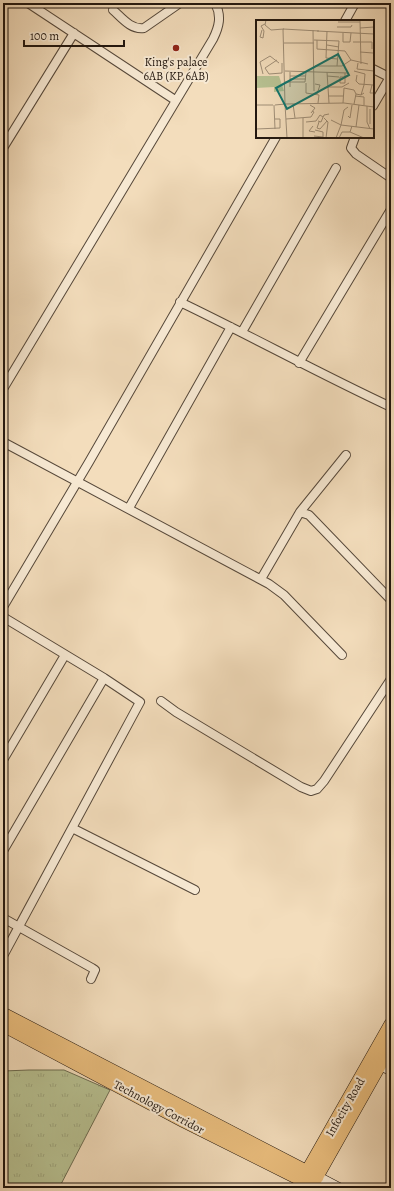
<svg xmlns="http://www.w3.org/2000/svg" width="394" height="1191" font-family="Alegreya,serif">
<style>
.grass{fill:url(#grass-tufts);stroke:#6d6c51}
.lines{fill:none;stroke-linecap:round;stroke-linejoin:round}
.street-casing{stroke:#56483a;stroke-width:10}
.secondary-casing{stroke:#22170f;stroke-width:12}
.primary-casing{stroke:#22170f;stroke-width:14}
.street{stroke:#f7e9d3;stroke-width:8}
.secondary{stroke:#f7e9d3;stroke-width:11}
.primary{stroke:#eabe7e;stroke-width:13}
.poi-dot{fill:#8f2418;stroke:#f7e9d3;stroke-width:1.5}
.labels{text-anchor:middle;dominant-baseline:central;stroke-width:4;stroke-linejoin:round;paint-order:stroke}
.poi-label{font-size:12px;fill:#22170f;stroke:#f7e9d3}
.street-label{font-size:12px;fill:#22170f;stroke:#f7e9d3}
.inset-road{fill:none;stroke:#9f8e77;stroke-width:1}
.view{fill:#0f766e;fill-opacity:0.15;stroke:#0f766e;stroke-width:2}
.inset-edge{fill:none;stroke:#22170f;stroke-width:2}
</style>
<defs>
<pattern id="grass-tufts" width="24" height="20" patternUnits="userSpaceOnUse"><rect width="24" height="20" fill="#b8c293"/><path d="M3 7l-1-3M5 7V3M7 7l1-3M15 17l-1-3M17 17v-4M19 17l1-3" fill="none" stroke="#9ea67e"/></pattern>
</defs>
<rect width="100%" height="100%" fill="#f3ddbc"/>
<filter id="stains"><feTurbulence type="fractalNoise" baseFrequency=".005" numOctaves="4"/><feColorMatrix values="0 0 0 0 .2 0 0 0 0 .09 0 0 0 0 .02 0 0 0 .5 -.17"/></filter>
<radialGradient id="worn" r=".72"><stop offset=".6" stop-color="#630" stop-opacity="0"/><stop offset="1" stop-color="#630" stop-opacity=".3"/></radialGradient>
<path class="grass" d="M29,1070H64L110,1090L59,1188H3V1071Z"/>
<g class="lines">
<g class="street-casing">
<path id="street" d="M28,3L175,100
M113,10C122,18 131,30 144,28L180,3
M345,21L355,3
M373,69L391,78
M373,106L390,77
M355,137L351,148L356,154L391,178
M3,148L74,33
M180,302C251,336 320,374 391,407
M242,332L336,168
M299,363L390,211
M3,389L213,39C219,27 222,16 215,3
M3,442L269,584L284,595L342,655
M129,508L231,327
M300,512L346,455
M261,579L300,512L309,515L391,600
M3,607L89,462L276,137
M3,617L104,678L140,702L3,956
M161,701L176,712L301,787L311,791L317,789L324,781L391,679
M3,760L65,655
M72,828L195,890
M3,851L104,678
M3,918L92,968L95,970L91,979
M380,1066L391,1071"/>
</g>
<g class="secondary-casing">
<path id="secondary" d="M317,1177L338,1188"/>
</g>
<g class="primary-casing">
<path id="primary" d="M3,1014L317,1177
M3,1025L184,1121L312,1185L391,1045
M303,1179L391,1024"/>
</g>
<use href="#street" class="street"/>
<use href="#secondary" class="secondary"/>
<use href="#primary" class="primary"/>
</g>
<circle class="poi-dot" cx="176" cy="48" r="4"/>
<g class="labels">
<g class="poi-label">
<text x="176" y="62">King's palace<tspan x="176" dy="14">6AB (KP 6AB)</tspan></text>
</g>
<g class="street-label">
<text transform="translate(159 1107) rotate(28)">Technology Corridor</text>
<text transform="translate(345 1107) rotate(-60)">Infocity Road</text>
</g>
</g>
<g transform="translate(256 20)">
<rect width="118" height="118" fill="#f3ddbc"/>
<path d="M0,56H23L28,71L18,72V67L0,68Z" fill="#b8c293"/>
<path class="inset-road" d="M10,0L9,5L15,10L28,9M104,0L105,44M82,2H104M81,7H95L96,5M104,8L118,7M6,10L4,17L7,18L8,11L5,6L9,4M57,10L58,71M61,11L118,14M63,11L27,9L29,84L88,83L118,87M71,11L70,38L82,39M87,13V22H94L95,13M58,20L83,21L81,46M61,20V29L89,31L95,40M97,22H116V29M28,23H58M71,25L83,27M104,32L117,33M21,40L9,48L13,54L26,53V43M102,43L101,49L118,51M59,46H86L95,40L112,44M29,51L92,53M98,51L109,54L108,65M71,52L73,83M89,53V63H84V57H89M7,54L4,42L14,36L23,43M101,55L100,61L103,64L118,65M34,56H50M71,56L83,57M34,59H50M29,62H49L50,52M50,63V73L63,75L62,83M59,64L64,65L61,74M108,65L105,75L108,73M116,65L114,73H118M34,67V52M72,67H86L93,63M72,76H87M99,76L108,77V85M87,83L88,68L98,70L100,74M37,84L39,98M98,84L100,74L105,75M0,85H17M18,85L19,109M19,85L29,84L31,118M54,85L59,88L55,93M111,86V102L114,109M114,89V104M92,96L94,98L96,85M47,98V118M68,98L72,102L70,118M30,99L55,97L58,92L56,91M75,100L85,105L118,109M62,101L65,102L68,95L73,94M50,102L60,101L64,95L67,97M63,102L61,108L64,109L71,101M85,105L88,90L92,87M57,106L53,111L59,112M100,107L103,85M0,109L24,108V99H19M94,112L108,118M58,116L67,117V112L59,110M80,118L85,105M83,118L86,112H94L96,106"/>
<path class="view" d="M82,34L93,55L31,89L20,68Z"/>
<rect width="118" height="118" class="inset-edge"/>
</g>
<rect width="394" height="1191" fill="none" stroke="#f3ddbc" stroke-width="16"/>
<rect x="4" y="4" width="386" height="1183" fill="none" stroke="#22170f" stroke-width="2"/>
<rect x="8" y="8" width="378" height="1175" fill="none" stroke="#22170f"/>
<path d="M24 40v6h100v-6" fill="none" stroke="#22170f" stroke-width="2"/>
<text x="30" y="40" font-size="12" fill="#22170f" stroke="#f7e9d3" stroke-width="3" paint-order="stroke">100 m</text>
<rect width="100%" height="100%" filter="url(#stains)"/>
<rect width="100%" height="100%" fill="url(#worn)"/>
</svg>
